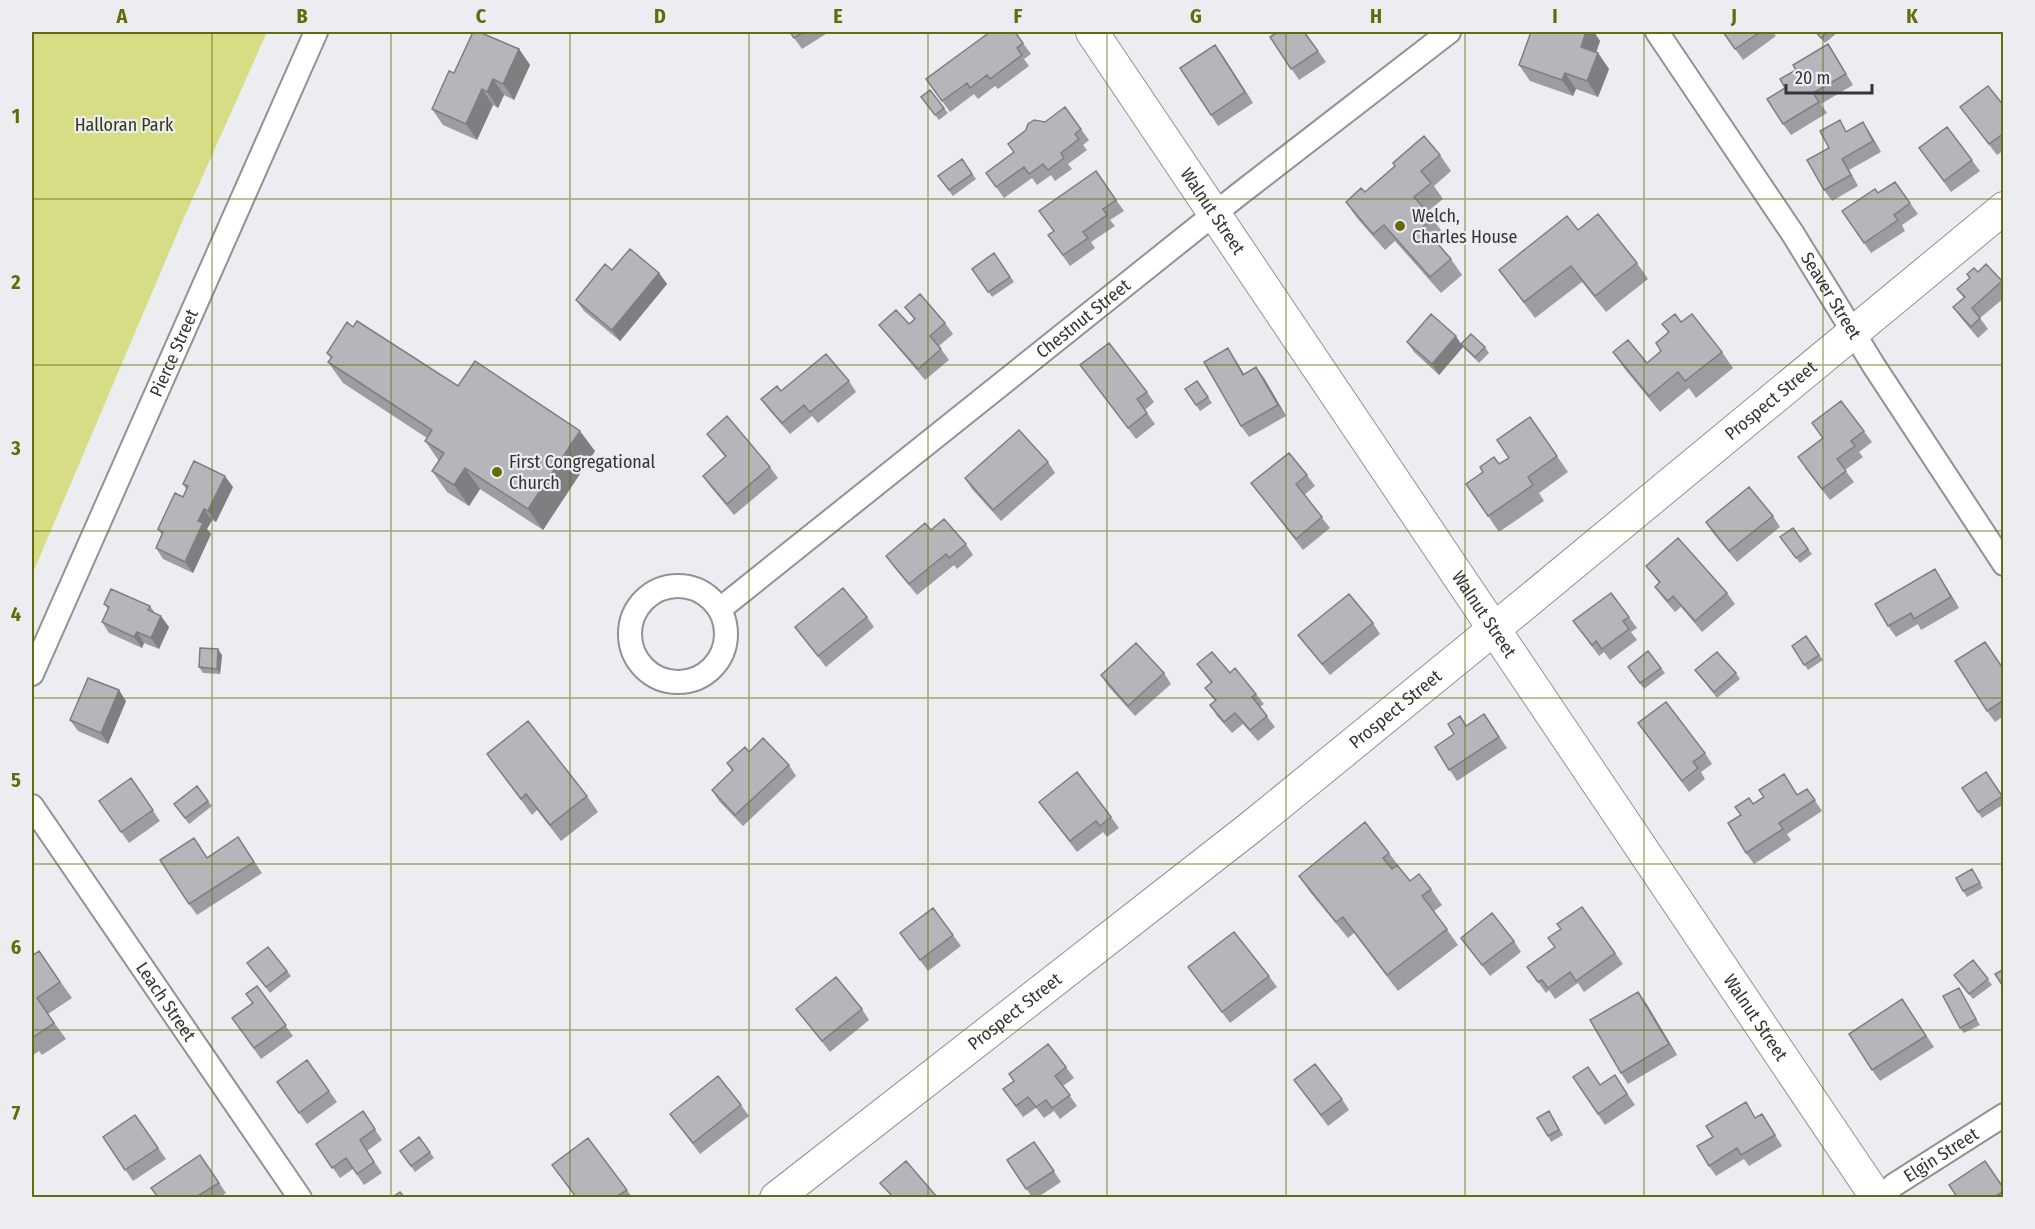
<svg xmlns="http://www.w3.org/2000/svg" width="2035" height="1229" font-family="'Fira Sans Condensed',sans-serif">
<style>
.park{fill:#d7dd85}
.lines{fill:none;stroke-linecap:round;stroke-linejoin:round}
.street-casing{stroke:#919296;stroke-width:26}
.secondary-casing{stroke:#919296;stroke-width:34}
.street{stroke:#fff;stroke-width:22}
.secondary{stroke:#fff;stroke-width:32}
.wall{fill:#9c9da0}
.shaded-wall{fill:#7f7f82}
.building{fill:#b5b6ba;stroke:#7f7f82;stroke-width:1.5}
.grid{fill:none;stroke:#676a0a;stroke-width:1.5;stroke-opacity:0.55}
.poi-dot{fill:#676a0a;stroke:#ebedf1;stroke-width:2}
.labels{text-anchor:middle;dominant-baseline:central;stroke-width:4.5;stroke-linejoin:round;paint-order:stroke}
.park-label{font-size:18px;fill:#383a15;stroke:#ebedf1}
.street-label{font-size:18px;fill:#343536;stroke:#ebedf1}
.poi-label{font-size:18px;fill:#343536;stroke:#ebedf1;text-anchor:start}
.neatline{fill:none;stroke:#676a0a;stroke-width:2}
.grid-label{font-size:20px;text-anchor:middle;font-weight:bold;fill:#676a0a}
</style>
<rect width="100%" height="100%" fill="#ebedf1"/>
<path class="park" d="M32,32H267L179,229L32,575Z"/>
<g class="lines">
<g class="street-casing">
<g id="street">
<path id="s1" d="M1657,32L1793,234L1874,366L2004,564"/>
<circle cx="678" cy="634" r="48"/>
<path id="s2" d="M720,609L1238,195L1449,32"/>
<path id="s3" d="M32,674L316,32"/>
<path id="s4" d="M32,806L300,1198"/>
<path id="s5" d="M1880,1198L1894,1185L2004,1115"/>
</g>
</g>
<g class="secondary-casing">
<g id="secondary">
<path id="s6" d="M1092,32L1877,1198"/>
<path id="s7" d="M776,1198L1251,827L1516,611L2004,208"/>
</g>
</g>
<use href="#street" class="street"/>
<use href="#secondary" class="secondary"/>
</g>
<path class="wall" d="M790,32H829L802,49Z
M1015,32L1031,54L1024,59L1029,66L998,89L995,86L978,99L974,94L950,112L926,79Z
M1305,32L1326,62L1299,80L1270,37Z
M1586,32H1594L1600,41L1596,53H1598L1609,69L1598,97L1576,89L1573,96L1530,81L1519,65Z
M1723,32H1772L1776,36L1743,60Z
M1815,32H1838L1825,43Z
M519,49L530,65L514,100L504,95L498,108L493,105L477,140L443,125L432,109L454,73Z
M1835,55L1853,85L1821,104L1827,113L1791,135L1783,124L1785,88Z
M1223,56L1253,103L1218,126L1211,115Z
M930,90L948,113L939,120L921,97Z
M2004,106V150L1997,155L1960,107Z
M1065,107L1089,140L1083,145L1087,150L1068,164L1072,169L1055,181L1051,175L1037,185L1032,178L1004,198L986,173L1014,153L1045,122Z
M1863,122L1881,152L1849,170L1858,186L1832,201L1824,190L1829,148L1847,131Z
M1947,127L1980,171L1951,192L1919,148Z
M1440,155L1451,171L1434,186L1443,199L1427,212L1444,234L1436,241L1451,259L1462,275L1441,293L1395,241L1385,250L1357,218L1346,202Z
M962,159L976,179L953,196L938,176Z
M1096,171L1124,211L1110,220L1115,226L1091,242L1095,248L1070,266L1048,235L1054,231Z
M1895,182L1918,214L1902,225L1905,231L1871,253L1842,211L1878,193Z
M1578,230L1637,263L1648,279L1606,312L1582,282L1535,318L1499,270Z
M994,253L1014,282L992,297L972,269Z
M1986,264L2004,284V298L1980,318L1988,329L1978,338L1961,318L1953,307L1964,298L1957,289L1970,278L1967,274L1978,272Z
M612,270L659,273L667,284L620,341L584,311L576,300Z
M905,307L945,323L953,334L939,346L949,360L925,380L887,335L879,325L909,324L914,319Z
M1681,322L1722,352L1733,368L1696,398L1689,388L1660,412L1624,368L1613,352L1647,363L1661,351L1656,343L1668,332L1662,324Z
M353,327L458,386L595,451L543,530L480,489L469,506L447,492L432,471L439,461L425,441L427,438L343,383L328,362L331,359L327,353Z
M1407,342L1461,344L1485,347L1489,353L1479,363L1463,347L1439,375L1414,352Z
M1235,359L1244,374L1264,378L1286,416L1249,437L1241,426Z
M1080,365L1147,392L1154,402L1145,410L1155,424L1136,439Z
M849,381L856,392L818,423L812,416L790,434L769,410L761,399Z
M1197,381L1212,403L1200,411L1185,389Z
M1841,401L1872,442L1859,452L1863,457L1845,470L1854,482L1830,500L1805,468L1823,438Z
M1530,417L1568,472L1539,493L1544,501L1499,532L1466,484L1509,458Z
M707,434L770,467L778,478L734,515L710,486L703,476L725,457Z
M1048,462L1055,473L1001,521L972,489L965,478Z
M1307,475L1315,486L1304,495L1330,528L1303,550L1251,483Z
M183,484L233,487L216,522L212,520L207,529L211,534L193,573L163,559L156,548L162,535L158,529L183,497L186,489Z
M1773,516L1780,527L1737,562L1713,533L1706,522Z
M1793,528L1812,554L1800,563L1780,537Z
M966,544L973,555L957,569L954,565L917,595L893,566L886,556Z
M1646,566L1727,593L1735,604L1702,632L1681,607L1675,612L1663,598L1655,587L1659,583Z
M1935,569L1942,580L1959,608L1921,630L1918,624L1896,637L1888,626Z
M104,604L150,606L155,613L169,627L159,649L144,643L142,648L109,633L102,622L108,609Z
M867,617L874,627L826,667L795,627Z
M1629,617L1637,628L1631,632L1637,640L1610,660L1604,652L1599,656L1573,621Z
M1373,623L1380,634L1330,675L1298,635Z
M1806,636L1823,660L1808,670L1792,646Z
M1985,642L2004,669V716L1995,722L1987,711Z
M1648,651L1665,673L1644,689L1628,667Z
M222,655L220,674L203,673L199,667Z
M1197,664L1230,673L1256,694L1264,704L1260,707L1275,727L1258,741L1243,724L1232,733L1217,716L1210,705L1215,701L1205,688L1211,683Z
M1695,670L1736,673L1740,679L1717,698Z
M1164,673L1171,684L1135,716L1108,686L1101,675Z
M126,701L108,744L78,731L70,720Z
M1484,714L1507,748L1457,781L1435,747Z
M1638,723L1705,753L1712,764L1701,772L1705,779L1689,792Z
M487,754L587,796L598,812L561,841L537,810L532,815Z
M727,763L789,765L796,776L743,826L719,801L712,790L732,771Z
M1986,772L2004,798V804L1982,818L1962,788Z
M131,778L160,821L129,843L99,801Z
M1807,789L1822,811L1787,834L1791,840L1754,864L1746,853L1741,815L1753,804L1798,795Z
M208,801L212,806L189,824L174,804Z
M1039,802L1111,817L1119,828L1107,837L1103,832L1077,852Z
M238,837L262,873L197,915L189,904L207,857Z
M1389,853L1410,881L1431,889L1442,905L1434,911L1458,945L1398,991L1354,933L1348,938L1310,892L1299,876Z
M1972,869L1983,888L1967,897L1963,891Z
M1582,907L1623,964L1584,992L1578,983L1555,999L1549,990L1546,993L1527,967L1555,947L1561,929Z
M900,933L953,935L961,946L928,971Z
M1461,938L1514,941L1521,952L1490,976Z
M268,947L291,976L270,993L251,969Z
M39,951L72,998L48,1014L66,1039L42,1055L39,1051L32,1056V956Z
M1973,960L1992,985L1973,999L1954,975Z
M1188,967L1269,976L1277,987L1230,1023Z
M257,986L293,1036L261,1059L232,1018L252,1003L246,994Z
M1962,994L1980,1025L1964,1033L1960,1028Z
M1902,999L1934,1047L1880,1081L1872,1070Z
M1646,1003L1677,1055L1628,1084L1621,1073Z
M796,1009H862L869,1020L830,1052Z
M307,1060L337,1102L307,1124L277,1082Z
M1066,1067L1074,1078L1063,1086L1077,1106L1060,1119L1054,1111L1044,1118L1036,1108L1023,1117L1003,1089Z
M1615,1075L1635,1105L1605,1125L1573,1077L1600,1085Z
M1294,1080L1342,1099L1349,1110L1328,1126Z
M741,1105L749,1116L700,1154L670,1114Z
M363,1111L382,1140L367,1151L382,1173L364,1185L353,1169L340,1178L316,1144Z
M135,1115L166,1159L133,1181L103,1137Z
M1553,1117L1563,1135L1551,1142L1548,1136Z
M1756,1117L1769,1125L1782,1146L1749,1166L1744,1159L1716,1176L1709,1166Z
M419,1137L434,1158L415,1172L400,1151Z
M588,1138L632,1197H576L552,1165Z
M1034,1142L1061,1182L1038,1197H1032L1007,1160Z
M200,1155L226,1193L220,1197H158Z
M1985,1161L2004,1188V1197H1957Z"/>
<path class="shaded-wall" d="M1586,32H1594L1600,41L1592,63L1581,47Z
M1215,45L1223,56L1253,103L1245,92Z
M519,49L530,65L514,100L503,84Z
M1598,53L1609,69L1598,97L1587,81Z
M1565,73L1576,89L1573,96L1562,80Z
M493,79L504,95L498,108L487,92Z
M482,89L493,105L477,140L466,124Z
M1863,122L1870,133L1881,152L1873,141Z
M1842,159L1849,170L1858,186L1851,175Z
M659,273L667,284L620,341L612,330Z
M1456,336L1463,347L1439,375L1432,364Z
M1228,348L1235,359L1251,386L1243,375Z
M1256,367L1264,378L1286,416L1278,405Z
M580,431L595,451L543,530L528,509Z
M465,468L480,489L469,506L454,485Z
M225,476L233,487L216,522L208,511Z
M204,509L212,520L207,529L211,534L193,573L185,562L198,521Z
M1935,569L1942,580L1959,608L1951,597Z
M161,616L169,627L159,649L151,638Z
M137,632L144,643L142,648L134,637Z
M218,649L222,655L220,674L217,669Z
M119,690L126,701L108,744L101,733Z
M1638,992L1646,1003L1677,1055L1669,1044Z"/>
<path class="building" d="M473,32H479L519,49L503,84L493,79L487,92L482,89L466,124L432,109L449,71L454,73Z
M790,32H804L794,38Z
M990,32H1015L1023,43L1017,48L1022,55L990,79L987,75L970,88L967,83L942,101L926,79Z
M1278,32H1304L1318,51L1291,69L1270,37Z
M1531,32H1586L1581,47L1598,53L1587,81L1565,73L1562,80L1519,65Z
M1723,32H1760L1735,49Z
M1816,32H1828L1821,38Z
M1828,44L1846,74L1813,93L1819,102L1783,124L1767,99L1785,88L1780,79L1796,70L1793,65Z
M1215,45L1245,92L1211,115L1180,68Z
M1988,86L2004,106V133L1989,144L1960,107Z
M930,90L944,108L935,115L921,97Z
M1065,107L1081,129L1075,134L1079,139L1061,153L1064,158L1048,170L1043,164L1029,174L1024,167L996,187L986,173L1014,152L1008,144L1026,130L1028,124L1034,120L1045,122Z
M1840,120L1846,132L1863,122L1873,141L1842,159L1851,175L1824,190L1807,160L1829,148L1820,131Z
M1947,127L1972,160L1944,181L1919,148Z
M1424,136L1440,155L1421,171L1431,183L1414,197L1433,218L1423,227L1451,259L1430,277L1384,225L1373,234L1346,202L1361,188L1365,192L1395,166L1393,163Z
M962,159L972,174L949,190L938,176Z
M1096,171L1116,200L1103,209L1107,215L1083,232L1088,238L1063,255L1048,235L1054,231L1039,211Z
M1895,182L1910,203L1894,215L1898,220L1864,243L1842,211L1875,189L1878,193Z
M1598,214L1637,263L1595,296L1571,266L1524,302L1499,270L1567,216L1578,230Z
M630,249L659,273L612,330L576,300L605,264L612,270Z
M994,253L1010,277L988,292L972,269Z
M1986,264L2002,281L1972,308L1980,318L1971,327L1953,307L1965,297L1957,289L1970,278L1967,274L1974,268L1978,272Z
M920,294L945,323L930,336L941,349L918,369L879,325L896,310L909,324L915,319L905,307Z
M1431,314L1456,336L1432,364L1407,342Z
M1675,314L1681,322L1692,314L1722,352L1685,381L1678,372L1649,396L1613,352L1628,340L1647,363L1661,351L1656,343L1669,332L1662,324Z
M357,321L458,386L475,361L580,431L528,509L465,468L454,485L432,471L444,453L425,441L432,430L328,362L332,357L327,353L347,322L353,327Z
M1471,334L1485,347L1475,357L1461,344Z
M1109,343L1147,392L1137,399L1147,413L1128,428L1080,365Z
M1228,348L1243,375L1256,367L1278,405L1241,426L1204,362Z
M826,354L849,381L810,412L804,405L782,423L761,399L777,386L781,391Z
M1197,381L1208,397L1196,405L1185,389Z
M1841,401L1864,431L1851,441L1855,446L1837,459L1846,471L1822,489L1798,457L1823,438L1812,423Z
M727,416L770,467L727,504L703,476L726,456L707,434Z
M1530,417L1557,456L1528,477L1533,485L1488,516L1466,484L1483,472L1480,467L1494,457L1499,464L1509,458L1497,440Z
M1019,430L1048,462L993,510L965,478Z
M1289,453L1307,475L1296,484L1322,517L1296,539L1251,483Z
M194,461L225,476L208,511L204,509L198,521L203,523L185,562L156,548L163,532L158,529L175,493L183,497L188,486L183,484Z
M1749,487L1773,516L1729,551L1706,522Z
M944,519L966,544L949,558L946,554L909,584L886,556L925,523L931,530Z
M1793,528L1808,549L1796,558L1780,537Z
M1678,538L1727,593L1695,621L1673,596L1668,601L1655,587L1660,582L1646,566Z
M1935,569L1951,597L1914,619L1911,613L1888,626L1875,604Z
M843,588L867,617L818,656L795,627Z
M111,589L150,606L148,610L161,616L151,638L137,632L134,637L102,622L109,607L104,604Z
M1611,593L1629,617L1623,621L1629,629L1602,649L1596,641L1592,645L1573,621Z
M1349,594L1373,623L1322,664L1298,635Z
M1806,636L1819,655L1804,665L1792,646Z
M1985,642L2004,670V700L1987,711L1955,661Z
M1136,643L1164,673L1128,706L1101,675Z
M200,648L218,649L217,669L199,667Z
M1648,651L1661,668L1640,683L1628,667Z
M1212,652L1230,673L1235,668L1256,694L1252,697L1267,716L1250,730L1235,713L1224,722L1210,705L1216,700L1205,688L1212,682L1197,664Z
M1717,652L1736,673L1714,692L1695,670Z
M88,678L119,690L101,733L70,720Z
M1666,702L1705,753L1693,762L1698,768L1682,781L1638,723Z
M1484,714L1499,737L1449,770L1435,747L1454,734L1448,724L1460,716L1466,726Z
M528,721L587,796L550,825L526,794L521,799L487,754Z
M763,738L789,765L735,815L712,790L733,770L727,763L745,747L749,752Z
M1077,772L1111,817L1100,826L1096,821L1070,841L1039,802Z
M1986,772L2002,796L1978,812L1962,788Z
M1784,774L1797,795L1807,789L1815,800L1779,823L1783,829L1746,853L1728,823L1741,815L1735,807L1749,798L1753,804L1764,797L1759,790Z
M131,778L153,810L121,832L99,801Z
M197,786L208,801L185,818L174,804Z
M1365,822L1389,853L1383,858L1392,869L1397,865L1410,881L1419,874L1431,889L1422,896L1447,929L1387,975L1343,917L1336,922L1299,876Z
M238,837L254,862L189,904L160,860L194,838L207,858Z
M1972,869L1980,883L1963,891L1956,878Z
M1582,907L1615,953L1576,981L1570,972L1548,988L1542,980L1538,982L1527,967L1555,947L1548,938L1561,929L1557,924Z
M933,908L953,935L920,960L900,933Z
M1492,913L1514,941L1482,965L1461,938Z
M1234,932L1269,976L1222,1012L1188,967Z
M268,947L287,971L266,987L247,963Z
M39,951L60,982L37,998L54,1023L32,1038V956Z
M1973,960L1988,979L1969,994L1954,975Z
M2004,969V988L1995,974Z
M836,977L862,1009L822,1041L796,1009Z
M257,986L286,1025L254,1048L232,1018L253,1003L246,994Z
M1959,988L1976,1019L1960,1028L1943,996Z
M1638,992L1669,1044L1621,1073L1590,1020Z
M1902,999L1926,1036L1872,1070L1849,1034Z
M1048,1044L1066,1067L1055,1076L1070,1095L1052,1108L1046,1100L1036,1107L1028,1097L1016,1106L1003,1089L1014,1081L1009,1074Z
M307,1060L329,1091L299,1113L277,1082Z
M1315,1064L1342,1099L1321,1115L1294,1080Z
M1588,1067L1600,1085L1615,1075L1627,1094L1598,1114L1573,1077Z
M718,1076L741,1105L693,1143L670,1114Z
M1746,1102L1755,1118L1762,1114L1775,1135L1741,1155L1737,1148L1709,1166L1697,1146L1713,1137L1706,1126Z
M363,1111L375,1129L360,1140L374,1162L357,1174L346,1158L332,1168L316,1144Z
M1549,1111L1559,1130L1548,1136L1537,1118Z
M135,1115L158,1148L125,1170L103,1137Z
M419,1137L430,1152L411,1166L400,1151Z
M588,1138L627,1190L616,1197H576L552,1165Z
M1034,1142L1054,1171L1026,1189L1007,1160Z
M200,1155L219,1183L196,1197H158L151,1188Z
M906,1161L937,1197H893L880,1183Z
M1985,1161L2004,1189V1191L1994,1197H1957L1949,1185Z
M400,1192L404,1197H393Z"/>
<path class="grid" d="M212,32V1198M391,32V1198M570,32V1198M749,32V1198M928,32V1198M1107,32V1198M1286,32V1198M1465,32V1198M1644,32V1198M1823,32V1198M32,199H2004M32,365H2004M32,531H2004M32,698H2004M32,864H2004M32,1030H2004"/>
<g class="poi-dot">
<circle cx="1400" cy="226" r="6"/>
<circle cx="497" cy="472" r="6"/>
</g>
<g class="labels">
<g class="park-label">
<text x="124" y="125">Halloran Park</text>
</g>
<g class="street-label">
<text stroke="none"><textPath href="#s6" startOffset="216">Walnut Street</textPath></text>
<text stroke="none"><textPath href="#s1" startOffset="316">Seaver Street</textPath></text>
<text stroke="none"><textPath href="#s2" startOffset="465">Chestnut Street</textPath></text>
<text stroke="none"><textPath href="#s3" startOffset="351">Pierce Street</textPath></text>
<text stroke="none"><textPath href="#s7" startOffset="1275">Prospect Street</textPath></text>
<text stroke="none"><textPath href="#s6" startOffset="702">Walnut Street</textPath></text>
<text stroke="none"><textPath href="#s7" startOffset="789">Prospect Street</textPath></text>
<text stroke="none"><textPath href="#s4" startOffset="237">Leach Street</textPath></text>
<text stroke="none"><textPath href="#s7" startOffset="303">Prospect Street</textPath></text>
<text stroke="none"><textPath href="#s6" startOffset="1188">Walnut Street</textPath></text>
<text stroke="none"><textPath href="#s5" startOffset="75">Elgin Street</textPath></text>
</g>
<g class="poi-label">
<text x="1412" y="216">Welch,<tspan x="1412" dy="21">Charles House</tspan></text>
<text x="509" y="462">First Congregational<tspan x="509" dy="21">Church</tspan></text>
</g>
</g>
<rect width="2035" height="1229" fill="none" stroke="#ebedf1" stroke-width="66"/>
<path d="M1786 84v9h86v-9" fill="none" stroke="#343536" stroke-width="3"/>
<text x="1795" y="84" font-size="18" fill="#343536" stroke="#ebedf1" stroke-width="4.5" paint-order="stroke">20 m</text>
<rect x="33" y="33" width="1969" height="1163" class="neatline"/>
<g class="grid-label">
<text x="122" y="23">A</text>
<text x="302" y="23">B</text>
<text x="481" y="23">C</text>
<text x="660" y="23">D</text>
<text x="838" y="23">E</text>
<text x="1018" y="23">F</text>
<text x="1196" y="23">G</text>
<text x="1376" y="23">H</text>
<text x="1555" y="23">I</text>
<text x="1734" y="23">J</text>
<text x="1912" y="23">K</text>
<text x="16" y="123">1</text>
<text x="16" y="289">2</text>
<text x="16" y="455">3</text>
<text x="16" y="621">4</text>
<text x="16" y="787">5</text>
<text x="16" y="954">6</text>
<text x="16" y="1120">7</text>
</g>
</svg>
